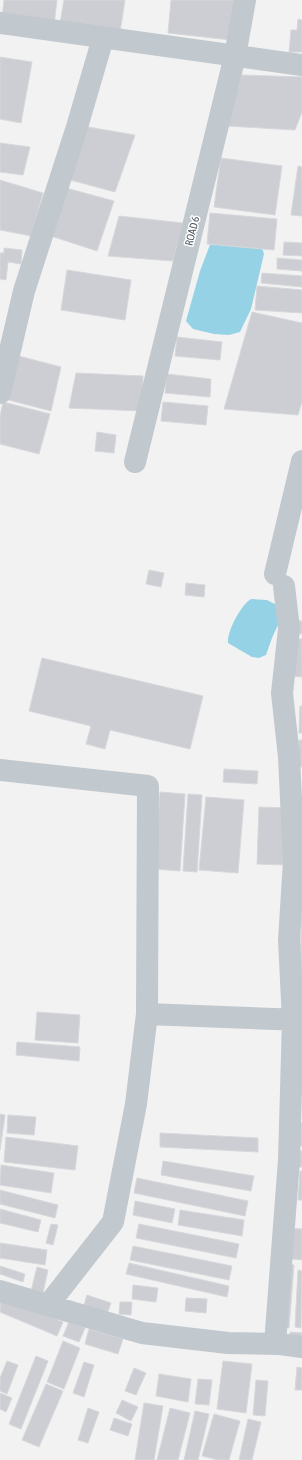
<svg xmlns="http://www.w3.org/2000/svg" width="302" height="1460" font-family="'Asap Condensed',sans-serif">
<style>
.water{fill:#96d2e5}
.building{fill:#ccced3;stroke:#d6d8dc}
.lines{fill:none;stroke-linecap:round;stroke-linejoin:round}
.street{stroke:#c1c8ce;stroke-width:22}
.labels{text-anchor:middle;dominant-baseline:central;stroke-width:3;stroke-linejoin:round;paint-order:stroke}
.street-label{font-size:11px;fill:#4b545d;stroke:#fff}
</style>
<rect width="100%" height="100%" fill="#f3f2f2"/>
<path class="water" d="M214,234L259,238L264,254L251,309L240,332L229,335L214,334L193,329L186,321L200,271Z
M251,599L267,600L277,605L281,618L272,638L266,655L259,658L252,657L228,643C227,631 241,605 251,599Z"/>
<path class="building" d="M4,0H57L54,25L2,18Z
M64,0H125L120,32L60,23Z
M171,0H235L231,40L168,33Z
M298,19L302,20V52H289L291,30H297Z
M0,57L32,62L21,123L0,119Z
M242,75L302,77V112L295,130L227,126Z
M82,126L135,135L115,192L63,178Z
M0,143L30,147L23,175L0,172Z
M221,158L282,166L275,215L214,207Z
M298,166L302,167V216L291,215Z
M0,180L43,193L31,236L0,230Z
M66,188L114,201L97,251L51,236Z
M210,213L277,219L274,250L207,244Z
M119,216L183,223L173,261L108,256Z
M284,242L302,243V256L283,255Z
M4,248L22,250L21,264L8,262L6,280L0,279V253H4Z
M277,258L302,260V271L277,269Z
M67,270L131,280L125,320L61,310Z
M262,273L302,276V287L261,283Z
M257,286L302,290V313L255,310Z
M252,312L302,323V402L298,415L224,409Z
M177,337L222,342L220,360L175,356Z
M15,355L61,367L51,411L5,399Z
M76,373L143,376L142,411L69,408Z
M167,374L211,379L210,397L165,393Z
M3,402L50,414L39,454L0,444V416Z
M163,402L208,406L206,425L161,421Z
M97,432L116,435L114,453L95,451Z
M149,570L164,573L161,587L146,584Z
M186,583L205,585L204,597L185,595Z
M295,620L302,621V634L294,633Z
M295,639H302V677L291,676Z
M42,658L203,696L190,749L110,730L105,749L86,744L91,726L29,711Z
M300,706H302V733H299Z
M299,740H302V767H298Z
M224,769L258,771L257,784L223,782Z
M160,792L185,794L180,871L155,869Z
M188,794L202,795L197,872L183,871Z
M206,797L244,800L238,873L199,870Z
M259,807L287,808L285,865L257,864Z
M302,913V978H299Z
M37,1012L80,1015L78,1043L35,1040Z
M17,1042L80,1047L79,1061L16,1055Z
M0,1114L5,1115L0,1150Z
M8,1115L36,1117L34,1135L7,1133Z
M296,1123H302V1146H295Z
M160,1133L258,1138V1152L160,1147Z
M6,1137L78,1146L75,1170L4,1162Z
M298,1150L302,1151V1167H296Z
M163,1161L254,1176L251,1191L161,1175Z
M1,1165L54,1173L51,1193L0,1185Z
M300,1171H302V1200H298Z
M137,1178L248,1201L245,1216L134,1193Z
M0,1190L58,1205L55,1218L0,1204Z
M135,1201L175,1209L172,1223L133,1215Z
M0,1209L41,1220L38,1232L0,1223Z
M180,1210L244,1220L242,1236L178,1225Z
M51,1224L58,1225L53,1245L46,1243Z
M139,1224L239,1244L236,1258L136,1238Z
M285,1228L302,1229V1260L283,1258Z
M0,1243L47,1250L45,1265L0,1258Z
M133,1246L232,1266L229,1280L130,1260Z
M129,1263L229,1286L227,1297L126,1274Z
M286,1264L294,1265L289,1328L280,1327Z
M0,1266L25,1274L23,1282L0,1274Z
M37,1267L48,1270L43,1293L31,1291Z
M298,1270L302,1271L301,1328L295,1327Z
M133,1285L158,1288L156,1302L132,1299Z
M87,1295L111,1303L106,1317L83,1309Z
M1,1296L63,1322L57,1336L0,1312Z
M186,1298L207,1299L206,1313L185,1311Z
M120,1302H132L131,1315L119,1314Z
M69,1322L85,1328L79,1342L63,1336Z
M89,1329L123,1339L118,1354L85,1344Z
M290,1332L302,1333V1342L290,1341Z
M63,1341L80,1348L64,1389L47,1382Z
M36,1356L48,1361L21,1429L9,1424Z
M7,1361L18,1365L7,1394L0,1391V1378Z
M223,1361L252,1364L246,1413L217,1409Z
M84,1362L94,1365L84,1397L73,1393Z
M297,1367L302,1368V1390H295Z
M134,1368L146,1373L136,1395L125,1391Z
M159,1374L191,1379L188,1402L156,1396Z
M198,1379L212,1380L209,1405L195,1404Z
M256,1380L268,1381L265,1416L253,1415Z
M46,1384L63,1391L39,1447L22,1440Z
M0,1393L12,1398L6,1412L0,1409Z
M122,1400L138,1407L131,1421L116,1413Z
M144,1403L163,1406L154,1460H135Z
M88,1408L99,1412L88,1443L78,1440Z
M170,1408L190,1413L178,1460H157Z
M195,1411L209,1414L198,1460H184Z
M214,1414L240,1421L229,1460H218L202,1456Z
M114,1418L132,1424L128,1436L110,1430Z
M248,1419L261,1422L252,1460H239Z"/>
<g class="lines">
<path class="street" d="M0,23L302,65
M0,393L24,291L77,127L103,38
M135,462L235,56L245,0
M275,574L302,461
M0,770L148,786L147,1014L136,1104L113,1222L48,1305
M147,1014L302,1020
M0,1291L142,1333L228,1343L280,1344L302,1347
M275,1344L289,1160L293,1020L289,940L294,861L289,757L282,693L289,629L284,586"/>
</g>
<g class="labels">
<g class="street-label">
<text transform="translate(192 231) rotate(-76)">ROAD 6</text>
</g>
</g>
</svg>
